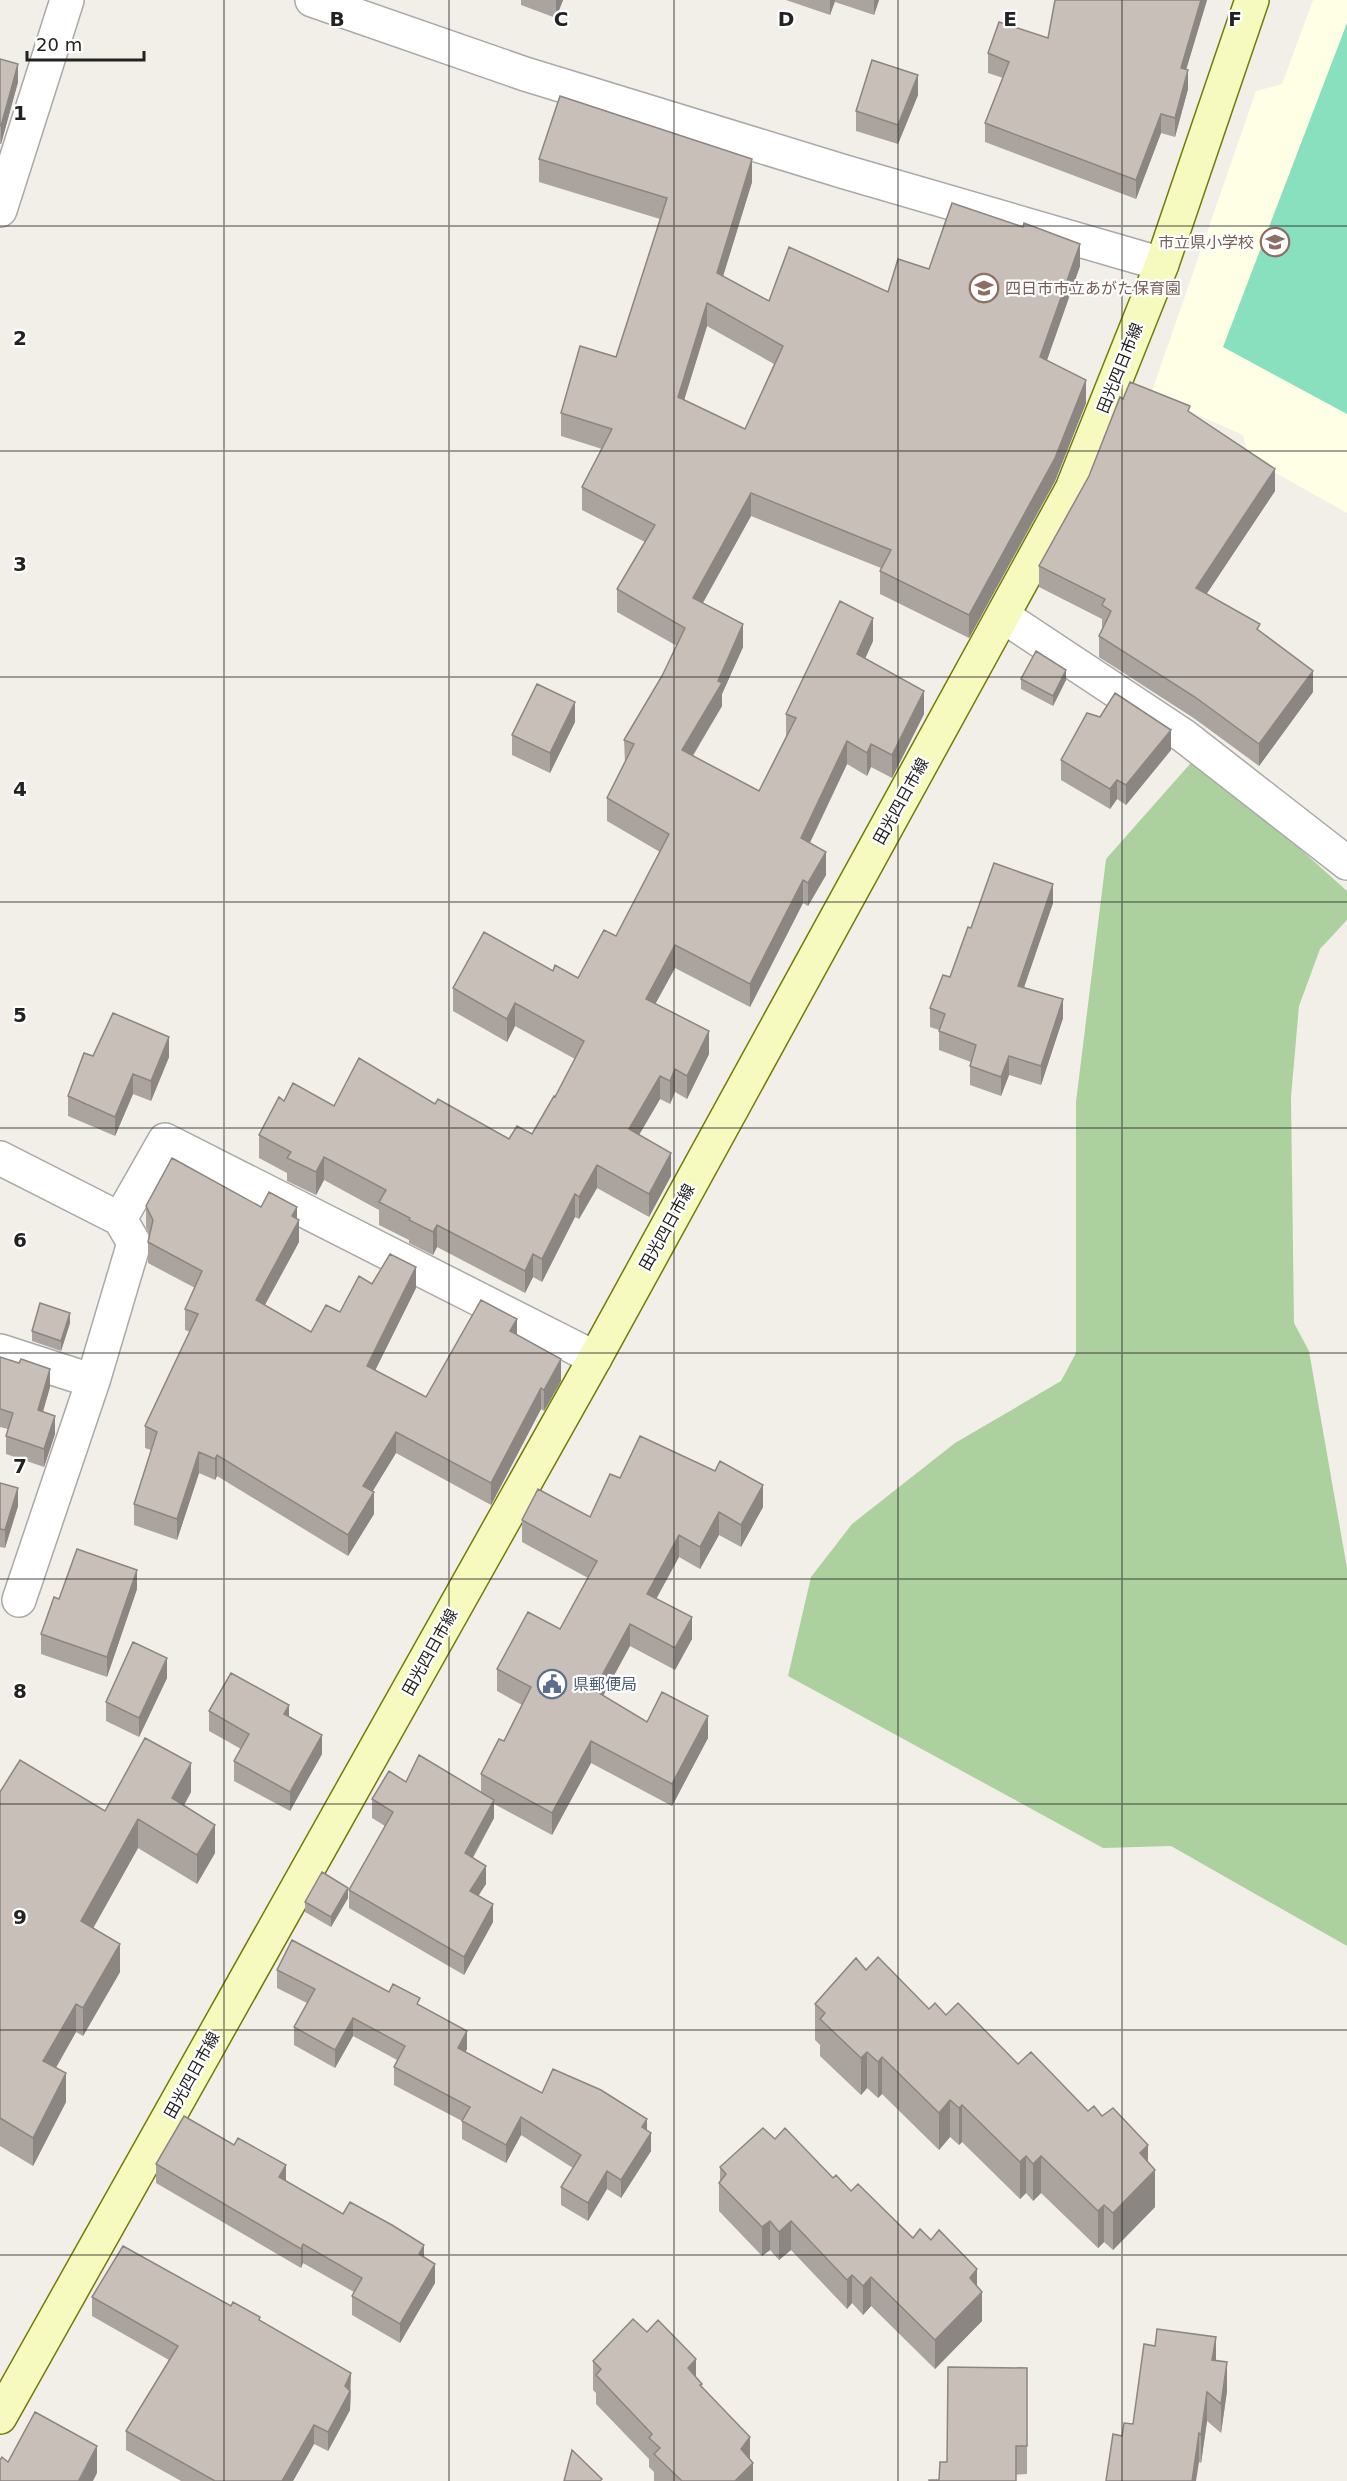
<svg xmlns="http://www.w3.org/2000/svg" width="1347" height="2481" font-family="'DejaVu Sans','Noto Sans JP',sans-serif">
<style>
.education{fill:#ffffe5}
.forest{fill:#add19e}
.pitch{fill:#88e0be}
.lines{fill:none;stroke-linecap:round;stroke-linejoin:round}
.street-casing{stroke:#a9a9a9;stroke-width:36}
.secondary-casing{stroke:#707d05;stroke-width:36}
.street{stroke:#fff;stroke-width:33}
.secondary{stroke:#f7fabf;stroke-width:33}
.wall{fill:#aba49e;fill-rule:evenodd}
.shaded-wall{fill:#8b8681}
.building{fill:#c7bfb8;stroke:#8b8681;stroke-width:1.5;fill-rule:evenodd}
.grid{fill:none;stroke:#222;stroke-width:1.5;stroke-opacity:0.55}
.labels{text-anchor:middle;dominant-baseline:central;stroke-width:4.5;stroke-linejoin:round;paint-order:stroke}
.education-label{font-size:16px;fill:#785e54;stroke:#fff;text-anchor:end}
.street-label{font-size:16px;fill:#222;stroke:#fff}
.service-label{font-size:16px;fill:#4e5e75;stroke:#fff;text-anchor:start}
.grid-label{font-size:20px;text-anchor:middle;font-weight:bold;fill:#222;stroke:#fff;stroke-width:4.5;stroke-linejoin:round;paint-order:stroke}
</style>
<rect width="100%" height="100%" fill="#f2efe9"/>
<path class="education" d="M1313,0H1347V513L1249,458L1243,435L1151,394L1256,91L1282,84Z"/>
<path class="forest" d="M1197,756L1347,891V920L1320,949L1299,1006L1291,1097L1294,1323L1309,1351L1347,1568V1946L1171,1846L1103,1848L788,1676L811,1577L852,1524L955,1443L1061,1381L1076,1353V1102L1106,859Z"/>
<path class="pitch" d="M1347,23V414L1223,347Z"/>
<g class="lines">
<g class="street-casing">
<path id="street" d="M312,0L525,74L845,172L1162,264
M0,210L67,0
M1003,616L1184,736L1347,863
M0,1158L120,1219L165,1140L595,1358
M0,1351L93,1381
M19,1600L93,1381L134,1243L120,1219"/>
</g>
<g class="secondary-casing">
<path id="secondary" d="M0,2417L595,1358L1072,489L1162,264L1252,0"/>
</g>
<use href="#street" class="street"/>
<use href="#secondary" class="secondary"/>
</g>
<path class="wall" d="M521,0H563L556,18L521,5Z
M786,0H879L874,15L835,2L830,15Z
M1207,0L1186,69L1188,89L1175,137L1161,133L1136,199L985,142V123L1003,78L988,73V53Z
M0,59L18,82L1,144H0Z
M918,95L898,144L856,131V111Z
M539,159L752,182L723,276L769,301L888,292L929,269L1080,266L1047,360L1086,403L1055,481L969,638L880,594V571L881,568L751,516L703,603L743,647L722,694V706L693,756L759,791L786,736V714L873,641L865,658L924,714L892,778L871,767L867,776L847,764L810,843L826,875L808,906L803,903L750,1007L675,968L655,1004L709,1054L687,1099L675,1092L670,1104L660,1099L639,1135L671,1176L649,1217L597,1188L579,1219L575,1217L542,1282L533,1277L525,1293L437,1247L433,1255L409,1243V1240L379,1225V1210L324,1180L316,1195L287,1181V1173L259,1158V1135L284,1101L334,1106L435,1104L509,1139L532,1134L555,1097L575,1059L515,1026L507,1042L453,1011V988L553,971L578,978L616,936L660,852L607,821V798L625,763L624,740L662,676L677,646L617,612V589L645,542L582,510V487L602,449L561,436V413L616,357L660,219L539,182ZM707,326L774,364L745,429L684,400Z
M1123,399L1190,413L1275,491L1206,594L1260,631L1313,692L1259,766L1195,719L1099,657V636L1103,627H1102V619L1039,587V566L1089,476Z
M1021,679L1066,680L1053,706L1021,689Z
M1100,717L1171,750L1126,805L1117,799L1110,809L1061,780V760Z
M575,722L550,773L512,755V735Z
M1053,903L1024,987L1063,1018L1041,1085L1009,1075L1001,1096L970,1085V1066L971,1062L939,1050V1030L930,1027V1008L950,977L971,928Z
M93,1056L169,1057L151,1101L133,1094L115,1136L68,1116V1096Z
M146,1206L261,1207L297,1219L299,1242L265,1305L311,1332L340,1312L372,1284L416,1288L375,1370L426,1397L517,1335L561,1381L544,1411L541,1409L491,1505L396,1453L372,1492L374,1514L348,1556L217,1476L215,1480L199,1473L177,1540L134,1525V1504L151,1450L145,1448V1426L190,1332L185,1330V1309L195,1288L148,1263V1242L149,1234L146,1227Z
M70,1323L61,1351L32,1341V1331Z
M0,1357L50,1387L43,1412L55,1434L44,1467L6,1454V1436L8,1429L0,1427Z
M620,1478L763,1507L741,1547L719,1535L700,1569L679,1557L656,1598L692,1639L675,1670L630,1646L603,1696L647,1722L708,1738L672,1806L591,1763L552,1835L494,1804V1818L473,1858L486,1884L478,1895L493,1922L464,1975L349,1908V1890L385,1826L372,1818V1799L406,1782L481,1792V1774L504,1741L522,1705L497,1691V1669L560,1629L588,1578L522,1542V1520L590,1517Z
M0,1483L18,1506L5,1548L0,1547Z
M137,1589L107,1677L41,1654V1634L59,1599Z
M167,1678L139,1737L106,1721V1702Z
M209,1711L289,1716L322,1754L290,1811L234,1781V1761L241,1749L209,1731Z
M0,1792L105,1811L191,1792L184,1805L215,1853L197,1884L138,1848L93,1928L120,1972L83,2036L76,2032L56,2068L66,2102L33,2166L0,2146Z
M348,1898L331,1927L305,1912V1902Z
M277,1970L389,1992L420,2006L467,2049L465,2052L542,2093L647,2131L651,2151L621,2198L607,2189L588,2221L561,2205V2187L573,2168L521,2135L506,2163L462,2139V2121L394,2085V2067L397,2060L353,2036L335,2068L294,2045V2027L307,2003L277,1988Z
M866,1970L929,2009L946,2015L1088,2111L1102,2116L1148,2162L1155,2207L1113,2250L1104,2242L1098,2248L1041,2193L1033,2201L1026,2193L1020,2199L962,2142L959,2145L950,2137L939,2150L882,2094L878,2098L867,2088L861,2095L820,2056V2045L815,2040V2004Z
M775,2139L851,2191L977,2286L982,2321L935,2369L871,2306L863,2315L852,2303L847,2309L791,2250L779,2260L770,2250L762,2256L719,2211V2183L720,2180V2167Z
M156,2164L286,2181L343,2214L424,2257L435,2283L400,2343L352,2315V2296L354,2292L303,2263L301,2268L156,2183Z
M92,2297L231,2306L260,2321L351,2392L350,2410L328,2451L314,2444L293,2481H181L126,2450V2431L169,2360L92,2316Z
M1216,2360L1227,2391L1221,2433L1207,2421L1201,2463L1199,2462L1122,2436L1133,2424Z
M593,2361L696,2377L750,2459L753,2481H654V2472L649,2467V2459L596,2404V2393L593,2390Z
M1027,2368V2474L939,2480L947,2462Z"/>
<path class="shaded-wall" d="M556,0H563L556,18Z
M830,0H835L830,15Z
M874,0H879L874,15Z
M1201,0H1207L1181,87V68Z
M18,64V82L1,144V126Z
M1188,70V89L1175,137V118Z
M918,75V95L898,144V125Z
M1161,114V133L1136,199V180Z
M752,159V182L717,296V273Z
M1080,244V266L1040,380V357Z
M707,303V326L678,420V397Z
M1086,380V403L1055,481L969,638V615Z
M1275,469V491L1196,610V588Z
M751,493V516L693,620V598Z
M873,618V641L857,677V654Z
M743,624V647L722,694V706L682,773V750L718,681Z
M1066,670V680L1053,706V696Z
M1313,671V692L1259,766V744Z
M924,691V714L892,778V755Z
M575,702V722L550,773V753Z
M1171,730V750L1126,805V785Z
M847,741V764L801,861V838Z
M871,744V767L867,776V753Z
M1117,780V799L1110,809V789Z
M826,852V875L808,906V883Z
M803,880V903L750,1007V984Z
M1053,884V903L1018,1005V986Z
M675,945V968L646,1021V999Z
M1063,999V1018L1041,1085V1066Z
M515,1003V1026L507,1042V1019Z
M709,1031V1054L687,1099V1076Z
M169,1037V1057L151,1101V1081Z
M1009,1056V1075L1001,1096V1077Z
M675,1069V1092L670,1104V1081Z
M133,1074V1094L115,1136V1117Z
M660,1076V1099L629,1152V1129Z
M671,1153V1176L649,1217V1194Z
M324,1157V1180L316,1195V1172Z
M597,1165V1188L579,1219V1197Z
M575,1194V1217L542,1282V1259Z
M297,1207V1224L299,1220V1242L256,1321V1300L292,1216Z
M437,1225V1247L433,1255V1232Z
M533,1254V1277L525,1293V1271Z
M416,1267V1288L367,1387V1366Z
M70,1313V1323L61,1351V1341Z
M517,1319V1341L510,1331Z
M561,1359V1381L544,1411V1390Z
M50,1369V1387L38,1428V1410Z
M541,1388V1409L491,1505V1483Z
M55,1416V1434L44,1467V1449Z
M396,1432V1453L363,1507V1486Z
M199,1452V1473L177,1540V1519Z
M217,1455V1476L215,1480V1459Z
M763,1485V1507L741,1547V1525Z
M18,1488V1506L5,1548V1530Z
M374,1492V1514L348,1556V1535Z
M719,1512V1535L700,1569V1547Z
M679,1535V1557L647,1616V1594Z
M137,1570V1589L107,1677V1657Z
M692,1617V1639L675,1670V1648Z
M630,1624V1646L594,1712V1690Z
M167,1658V1678L139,1737V1718Z
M289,1705V1725L284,1714Z
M708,1716V1738L672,1806V1784Z
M322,1735V1754L290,1811V1792Z
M591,1741V1763L552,1835V1813Z
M191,1763V1792L172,1827V1798Z
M494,1800V1818L465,1871V1853Z
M138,1819V1848L81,1950V1921Z
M215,1825V1853L197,1884V1855Z
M486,1866V1884L470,1909V1891Z
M348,1888V1898L331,1927V1917Z
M493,1904V1922L464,1975V1957Z
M120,1944V1972L83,2036V2008Z
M76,2004V2032L43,2090V2061Z
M353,2018V2036L335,2068V2050Z
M467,2031V2049L458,2066V2048Z
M867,2052V2088L861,2095V2058Z
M882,2057V2094L878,2098V2062Z
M66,2073V2102L33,2166V2138Z
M950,2100V2137L939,2150V2113Z
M962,2105V2142L959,2145V2108Z
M521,2117V2135L506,2163V2145Z
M647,2119V2137L642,2127Z
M651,2133V2151L621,2198V2180Z
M1148,2145V2178L1155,2170V2207L1113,2250V2213L1140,2153Z
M1026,2156V2193L1020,2199V2162Z
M1041,2156V2193L1033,2201V2164Z
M286,2165V2184L279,2177Z
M607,2171V2189L588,2221V2203Z
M1104,2205V2242L1098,2248V2211Z
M770,2221V2250L762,2256V2227Z
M791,2221V2250L779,2260V2232Z
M303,2244V2263L301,2268V2249Z
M424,2245V2263L419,2254Z
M435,2264V2283L400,2343V2324Z
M977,2269V2298L982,2292V2321L935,2369V2340L970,2278Z
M852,2275V2303L847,2309V2280Z
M871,2277V2306L863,2315V2286Z
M1216,2337V2366L1212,2360Z
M696,2359V2388L688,2368Z
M1227,2362V2391L1221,2433V2404Z
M351,2373L350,2410L328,2451V2432L345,2386Z
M1207,2392V2421L1201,2463V2435Z
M314,2425V2444L293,2481H282Z
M1199,2433V2462L1196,2481H1192Z
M750,2437V2465L753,2463V2481H735L741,2449Z
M97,2446V2473L93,2481H79Z"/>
<path class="building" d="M1055,0H1201L1181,68L1188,70L1175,118L1161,114L1136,180L985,123L1009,62L988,53L999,22L1048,38Z
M0,59L18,64L1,126H0Z
M872,60L918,75L898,125L856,111Z
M560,96L752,159L717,273L769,301L789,247L888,292L898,259L929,269L952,203L1023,227L1024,223L1080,244L1040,357L1086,380L1055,458L969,615L880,571L891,550L751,493L693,598L743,624L718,681L722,683L682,750L759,791L796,718L786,714L840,601L873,618L857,654L924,691L892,755L871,744L867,753L847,741L801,838L826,852L808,883L803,880L750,984L675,945L646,999L709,1031L687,1076L675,1069L670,1081L660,1076L629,1129L671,1153L649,1194L597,1165L579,1197L575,1194L542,1259L533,1254L525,1271L437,1225L433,1232L409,1220L410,1218L379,1202L386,1190L324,1157L316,1172L287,1158L291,1152L259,1135L279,1097L284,1101L293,1083L334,1106L359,1058L435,1104L438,1099L509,1139L517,1126L532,1134L554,1096L555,1097L584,1041L515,1003L507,1019L453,988L484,932L553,971L555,965L578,978L604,930L616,936L669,834L607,798L634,744L624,740L662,676L685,628L617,589L655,525L582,487L612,429L561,413L580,346L616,357L667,198L539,159ZM707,303L783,346L745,429L678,397Z
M1130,382L1190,406L1188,411L1275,469L1196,588L1260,624L1257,629L1313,671L1259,744L1195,697L1099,636L1111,611L1102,605L1105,599L1039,566L1089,476L1120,397L1123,399Z
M1036,651L1066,670L1053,696L1021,679Z
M537,684L575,702L550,753L512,735Z
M1115,693L1171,730L1126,785L1117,780L1110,789L1061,760L1087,713L1100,717Z
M994,863L1053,884L1018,986L1063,999L1041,1066L1009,1056L1001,1077L970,1066L976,1045L939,1031L945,1014L930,1008L943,975L950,977L968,927L971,928Z
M113,1013L169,1037L151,1081L133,1074L115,1117L68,1096L84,1053L93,1056Z
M172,1158L261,1207L269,1192L297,1207L292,1216L299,1220L256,1300L311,1332L326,1305L340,1312L359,1276L372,1284L390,1254L416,1267L367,1366L426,1397L481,1300L517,1319L510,1331L561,1359L544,1390L541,1388L491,1483L396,1432L363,1486L374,1492L348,1535L217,1455L215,1459L199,1452L177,1519L134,1504L157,1432L145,1426L198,1314L185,1309L202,1271L148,1242L153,1220L146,1206Z
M40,1303L70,1313L61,1341L32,1331Z
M0,1357L19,1363L21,1359L50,1369L38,1410L55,1416L44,1449L6,1436L13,1413L0,1409Z
M640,1436L715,1471L720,1461L763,1485L741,1525L719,1512L700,1547L679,1535L647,1594L692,1617L675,1648L630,1624L594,1690L647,1722L662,1692L708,1716L672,1784L591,1741L552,1813L481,1774L499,1739L504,1741L531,1687L497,1669L528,1612L560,1629L597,1561L522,1520L538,1489L590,1517L610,1474L620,1478Z
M0,1483L18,1488L5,1530L0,1529Z
M77,1549L137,1570L107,1657L41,1634L54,1597L59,1599Z
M133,1642L167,1658L139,1718L106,1702Z
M231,1673L289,1705L284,1714L322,1735L290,1792L234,1761L249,1734L209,1711Z
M145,1738L191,1763L172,1798L215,1825L197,1855L138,1819L81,1921L120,1944L83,2008L76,2004L43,2061L66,2073L33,2138L0,2118V1792L20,1760L105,1811Z
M419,1755L494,1800L465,1853L486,1866L470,1891L493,1904L464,1957L349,1890L393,1812L372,1799L389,1771L406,1782Z
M322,1872L348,1888L331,1917L305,1902Z
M292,1940L389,1992L393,1984L420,1998L417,2004L467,2031L458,2048L542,2093L553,2069L601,2090L647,2119L642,2127L651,2133L621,2180L607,2171L588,2203L561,2187L581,2155L521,2117L506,2145L462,2121L470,2107L394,2067L405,2046L353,2018L335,2050L294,2027L315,1989L277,1970Z
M878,1957L929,2009L935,2003L946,2015L958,2003L1018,2064L1031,2052L1088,2111L1094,2106L1102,2116L1113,2108L1148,2145L1140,2153L1155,2170L1113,2213L1104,2205L1098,2211L1041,2156L1033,2164L1026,2156L1020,2162L962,2105L959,2108L950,2100L939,2113L882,2057L878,2062L867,2052L861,2058L820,2019L825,2013L815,2004L856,1958L866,1970Z
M184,2116L234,2145L238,2138L286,2165L279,2177L343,2214L350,2202L392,2225L424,2245L419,2254L435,2264L400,2324L352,2296L362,2278L303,2244L301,2249L156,2164Z
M763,2128L775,2139L785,2128L833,2178L836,2175L851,2191L858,2184L913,2238L920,2229L931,2240L939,2230L977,2269L970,2278L982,2292L935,2340L871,2277L863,2286L852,2275L847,2280L791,2221L779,2232L770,2221L762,2227L719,2183L726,2174L720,2167Z
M123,2246L231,2306L233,2302L260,2317L259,2320L351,2373L345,2386L350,2391L328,2432L314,2425L282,2481H215L126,2431L178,2346L92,2297Z
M633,2319L647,2332L658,2320L696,2359L688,2368L702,2384L700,2385L750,2437L741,2449L753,2463L735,2481H682L654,2454L660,2448L649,2438L652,2434L596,2375L601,2369L593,2361Z
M1157,2329L1216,2337L1212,2360L1227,2362L1221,2404L1207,2392L1201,2435L1199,2433L1192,2481H1106L1113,2434L1122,2436L1124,2423L1133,2424L1144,2344L1155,2346Z
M948,2367L1027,2368V2446H1016V2481H929V2480H939L940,2462H947Z
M35,2412L97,2446L79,2480L82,2481H0V2460L2,2457L8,2462Z
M572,2450L602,2479L600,2481H564Z"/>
<path class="grid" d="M224,0V2481M449,0V2481M674,0V2481M898,0V2481M1122,0V2481M0,226H1347M0,451H1347M0,677H1347M0,902H1347M0,1128H1347M0,1353H1347M0,1579H1347M0,1804H1347M0,2030H1347M0,2255H1347"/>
<defs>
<g id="school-ring" transform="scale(1.5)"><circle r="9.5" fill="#fff" stroke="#8d6e63" stroke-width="1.5"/><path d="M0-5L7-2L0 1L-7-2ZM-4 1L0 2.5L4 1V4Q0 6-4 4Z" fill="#8d6e63"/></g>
<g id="civic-ring" transform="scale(1.5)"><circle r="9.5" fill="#fff" stroke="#5c6f8a" stroke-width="1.5"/><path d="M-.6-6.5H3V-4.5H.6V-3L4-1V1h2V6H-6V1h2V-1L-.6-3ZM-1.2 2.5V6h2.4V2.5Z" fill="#5c6f8a"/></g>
</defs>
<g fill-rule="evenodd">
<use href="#school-ring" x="1275" y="242"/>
<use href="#school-ring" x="984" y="288"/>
<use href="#civic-ring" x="552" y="1684"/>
</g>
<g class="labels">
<g class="education-label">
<text x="1254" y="242">市立県小学校</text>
<text x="1005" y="288" text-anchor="start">四日市市立あがた保育園</text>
</g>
<g class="street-label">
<text transform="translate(1120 368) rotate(-68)">田光四日市線</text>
<text transform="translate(901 801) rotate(-61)">田光四日市線</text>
<text transform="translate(667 1227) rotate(-61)">田光四日市線</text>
<text transform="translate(430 1652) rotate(-61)">田光四日市線</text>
<text transform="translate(192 2075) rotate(-61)">田光四日市線</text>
</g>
<g class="service-label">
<text x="573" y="1684">県郵便局</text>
</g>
</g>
<g class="grid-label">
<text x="337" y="26">B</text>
<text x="561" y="26">C</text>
<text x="786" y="26">D</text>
<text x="1010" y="26">E</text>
<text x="1235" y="26">F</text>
<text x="20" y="120">1</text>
<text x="20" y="345">2</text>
<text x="20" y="571">3</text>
<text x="20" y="796">4</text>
<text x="20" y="1022">5</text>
<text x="20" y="1247">6</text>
<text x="20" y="1473">7</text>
<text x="20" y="1698">8</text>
<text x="20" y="1924">9</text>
</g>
<path d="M27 51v9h117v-9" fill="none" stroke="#222222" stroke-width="3"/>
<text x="36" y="51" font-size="18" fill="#222222" stroke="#ffffff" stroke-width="4.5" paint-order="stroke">20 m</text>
</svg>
